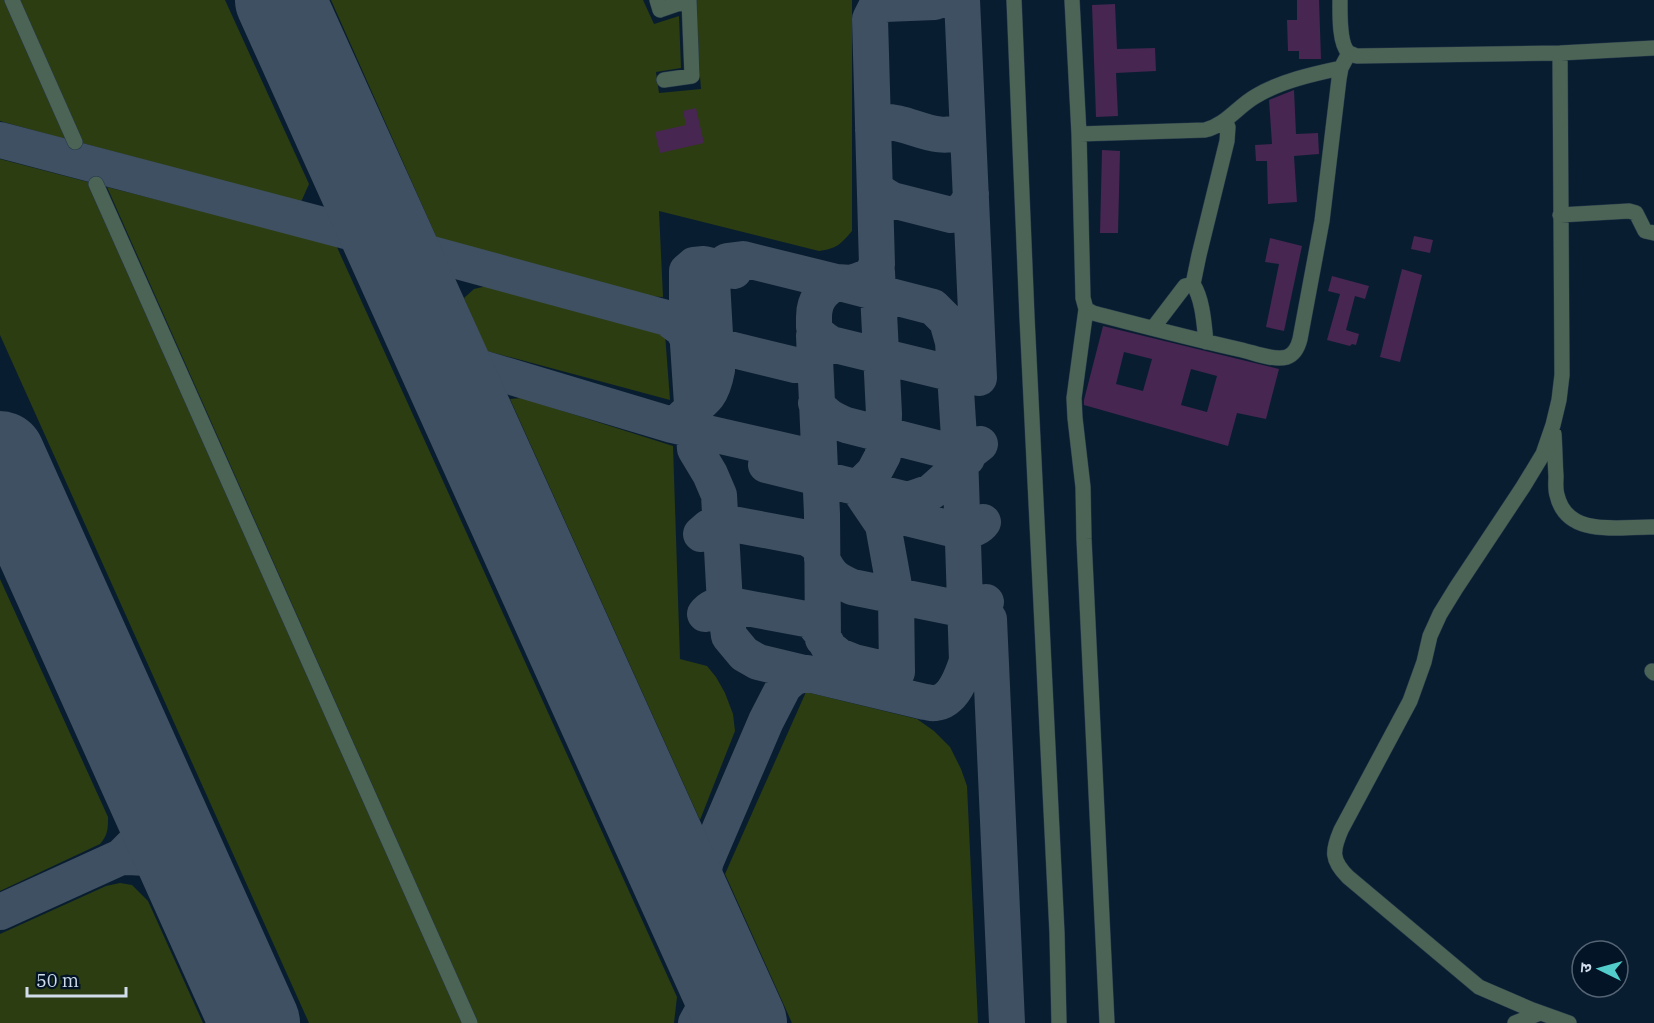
<svg xmlns="http://www.w3.org/2000/svg" width="1654" height="1023" font-family="'IBM Plex Serif','Noto Sans Devanagari',serif">
<style>
.green{fill:#2c3d12}
.lines{fill:none;stroke-linecap:round;stroke-linejoin:round}
.taxiway{stroke:#3e5062;stroke-width:36}
.runway{stroke:#3e5062;stroke-width:90}
.building{fill:#472651;fill-rule:evenodd}
.minor-casing{stroke:#25384a;stroke-width:16}
.minor{stroke:#4b6456;stroke-width:15}
</style>
<rect width="100%" height="100%" fill="#091d30"/>
<path class="green" d="M0,0H6L69,140L0,121Z
M18,0H225L309,184L301,202L82,143Z
M331,0H643L654,24L679,16L681,68L656,72L659,93L701,89L694,0H852V231C841,244 836,249 819,251L659,211L663,297L642,296L439,243Z
M0,159L88,182L462,1023H309L0,335Z
M107,187L336,245L677,997L674,1023H478Z
M491,285L635,324L665,334L670,400L487,351L464,298L474,289Z
M522,398L673,446L680,659L707,666L716,677L725,693L733,714L735,731L700,820L510,399Z
M0,579L108,817C108,828 108,835 100,844L0,891Z
M806,692L917,719L934,731L950,747L961,769L967,786L978,1023H792L725,874Z
M120,883L132,885L148,901L203,1023H0V934L106,886Z"/>
<g class="lines">
<path class="taxiway" d="M962,0L979,378
M873,130L880,122C909,119 935,145 964,130L967,122
M0,140L391,243L667,318L682,329L688,339
M361,178C376,204 389,234 417,246
M875,186L882,194L892,200L951,215C963,211 968,206 971,194
M365,242C394,258 400,268 414,297
M734,271L704,264L694,265L687,271V329L697,338L709,344L795,365L806,363L816,352
M687,329L695,449L710,474L719,495L725,604L729,636L744,654L758,662L925,702C929,702 932,704 935,703C954,701 962,676 967,661L960,454L953,342L947,321L933,307L836,282C822,291 814,300 814,317C814,318 814,327 814,327C816,335 825,340 831,344L954,374C967,370 972,366 978,354
M814,336L822,514L823,639
M433,338C446,350 458,359 475,366L672,425L804,455L813,450L818,444
M816,403C824,415 833,420 846,425L960,454L970,452L980,444
M468,414C467,410 466,404 466,399C468,383 485,375 499,374
M684,416C705,400 712,397 717,370L712,281L718,268L727,261L743,259L836,282L852,283L870,276L877,265L870,19L875,9L885,4L935,2L939,0
M766,465L908,500L931,492L949,476L960,454L967,458
M0,466L8,473
M874,510L964,532C971,530 979,528 983,522
M701,534L709,527L722,522L807,538L817,544L822,554
M822,559C830,576 835,579 852,587L966,610L974,609L986,602
M705,614C710,607 716,606 725,604L811,620L820,631L829,648L839,656L854,662L884,669
M989,619L1007,1023
M866,687H881L889,682L897,672L896,597L883,525L858,488L874,472L883,455L884,414L877,272
M649,816C663,841 681,877 712,847
M121,857C155,857 166,860 192,883
M0,912L121,857L138,840L148,825L153,808L149,787
M696,1023L708,1001L712,985V967L707,945L697,914L699,888L706,861L766,721L784,686L793,678L807,673"/>
<path class="runway" d="M280,0L742,1023
M0,456L255,1023"/>
</g>
<path class="building" d="M1297,0H1319L1321,59H1299V51H1288L1287,20H1297Z
M1115,4L1117,49L1155,48L1156,71L1116,73L1118,116L1096,117L1092,5Z
M1294,90L1296,134L1318,133L1319,154L1294,156L1297,202L1268,204L1267,161H1256L1255,145L1272,144L1269,100Z
M696,108L704,143L660,153L655,132L686,125L683,111Z
M1102,150L1120,151L1118,233H1100Z
M1414,236L1433,240L1430,253L1411,249Z
M1270,238L1302,246L1284,331L1266,327L1279,264L1265,262Z
M1402,269L1422,275L1400,362L1380,357Z
M1332,276L1369,286L1365,299L1355,296L1346,330L1359,334L1356,345L1352,344L1350,346L1327,340L1340,294L1328,291Z
M1103,326L1279,369L1266,419L1237,413L1228,446L1084,405V400ZM1124,352L1152,359L1143,391L1116,384ZM1191,369L1217,376L1207,412L1181,405Z"/>
<g class="lines">
<g class="minor-casing">
<path id="minor" d="M12,0L75,142
M657,0L660,10L689,0
M1014,0L1027,317L1057,933L1059,1023
M1072,0L1079,134L1083,298L1086,309L1093,313C1143,326 1192,339 1242,350C1255,353 1274,361 1287,357C1295,354 1298,347 1300,339L1322,221L1339,79L1341,68L1349,53
M1340,0C1340,13 1339,43 1348,52C1349,53 1356,56 1357,56L1560,53L1654,48
M1560,53L1562,375L1559,400L1553,425L1543,454L1523,487L1456,588L1440,614L1430,636L1424,662L1410,701L1341,830C1332,851 1331,860 1348,877L1479,987L1530,1009L1569,1023
M664,80L692,76L689,0
M1079,134L1205,130C1226,125 1238,106 1256,96C1281,81 1313,74 1341,68
M96,184L470,1023
M1560,215L1629,211L1636,213L1645,231L1654,233
M1193,284L1199,255L1227,141L1228,127L1225,121
M1086,309L1074,398L1075,418L1083,487L1084,539L1107,1023
M1153,328L1185,286L1193,284C1203,300 1204,324 1206,342
M1554,434C1555,448 1555,462 1556,476C1556,482 1555,489 1557,495C1567,539 1621,526 1654,527
M1652,671L1654,673
M1515,1023L1540,1013"/>
</g>
<use href="#minor" class="minor"/>
</g>
<g transform="translate(1600 969) rotate(275)"><circle r="28" fill="#021426" stroke="#556475" stroke-width="1.5"/>
<path d="M0-4.5L10 22L0 15L-10 22Z" fill="#53cdcb"/>
<text y="-9" font-size="16" font-weight="bold" text-anchor="middle" fill="#d1ddeb">उ</text>
</g>
<path d="M27 987v9h99v-9" fill="none" stroke="#d1ddeb" stroke-width="3"/>
<text x="36" y="987" font-size="18" fill="#d1ddeb" stroke="#021426" stroke-width="4.5" paint-order="stroke">50 m</text>
</svg>
